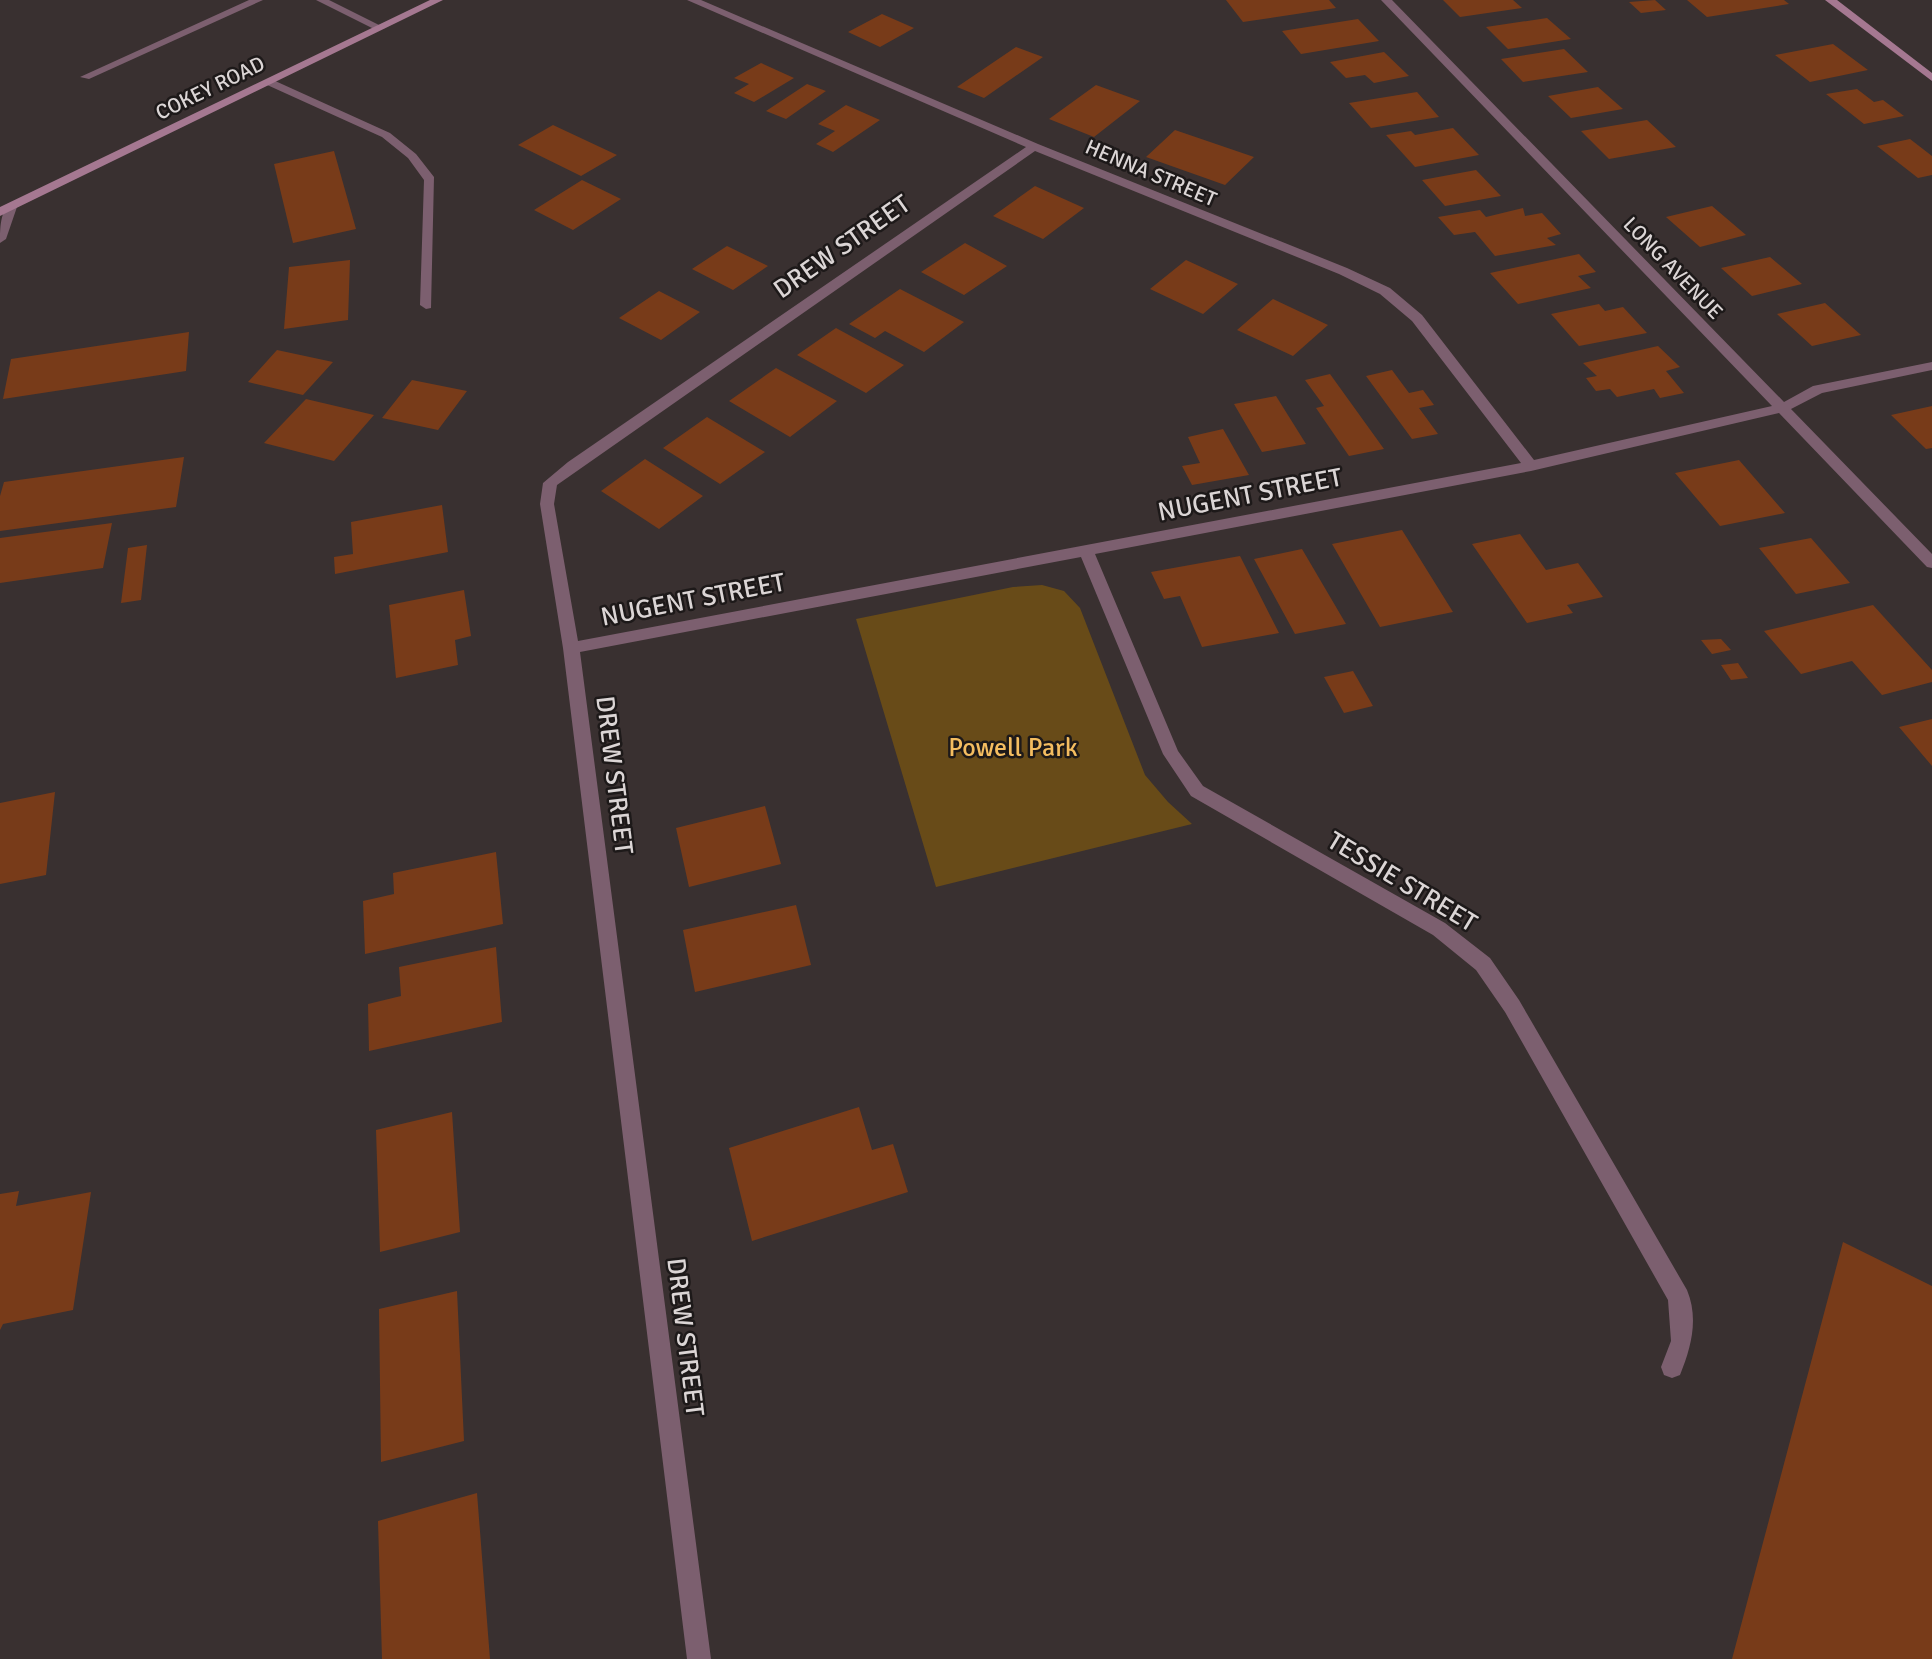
<svg xmlns="http://www.w3.org/2000/svg" width="1932" height="1659" font-family="Signika,sans-serif">
<style>
.green{fill:#684b18}
.building{fill:#783b19}
.lines{fill:none;stroke-linecap:round;stroke-linejoin:round}
.lane{fill:#7c5f6f;fill-rule:evenodd}
.street{fill:#7c5f6f;fill-rule:evenodd}
.secondary{fill:#a57891;fill-rule:evenodd}
.labels{text-anchor:middle;dominant-baseline:central;stroke-width:5;stroke-linejoin:round;paint-order:stroke}
.far-street-label{font-size:21px;fill:#dbd5d5;stroke:#1d1919}
.street-label{font-size:26px;fill:#dbd5d5;stroke:#1d1919}
.park-label{font-size:26px;fill:#f4bd60;stroke:#1d1919}
</style>
<rect width="100%" height="100%" fill="#393030"/>
<path class="green" d="M1042,585L1064,591L1080,608L1145,775L1168,802L1192,824L936,887L856,619L1013,587Z"/>
<path class="building" d="M1226,0H1329L1336,8L1243,22Z
M1443,0H1513L1522,8L1460,17Z
M1655,0L1666,10L1641,13L1629,2Z
M1687,0H1784L1789,4L1707,17Z
M882,14L914,28L880,47L848,32Z
M1547,18L1571,39L1508,49L1486,27Z
M1358,19L1379,41L1301,54L1282,31Z
M1833,44L1868,70L1810,82L1775,55Z
M1016,47L1043,57L984,98L957,87Z
M1564,49L1588,72L1523,82L1501,59Z
M1384,52L1409,76L1374,83L1365,75L1346,78L1330,62Z
M761,63L794,78L754,102L734,93L749,84L734,78Z
M807,84L826,91L786,119L766,111Z
M1096,85L1140,101L1094,137L1049,119Z
M1598,87L1623,109L1571,118L1548,96Z
M1857,89L1874,102L1883,100L1904,116L1864,124L1826,94Z
M1417,92L1439,117L1371,128L1349,103Z
M846,105L880,120L833,152L816,144L835,131L818,124Z
M1647,120L1676,147L1609,159L1581,131Z
M553,125L617,155L581,176L518,145Z
M1453,128L1479,155L1415,167L1386,135L1411,131L1415,135Z
M1175,130L1254,157L1225,185L1146,157Z
M1910,139L1932,156V175L1918,178L1877,146Z
M334,151L356,229L293,243L274,164Z
M1476,170L1501,196L1445,206L1422,180Z
M582,180L621,199L573,230L534,210Z
M1035,186L1084,208L1043,239L993,216Z
M1712,206L1746,235L1700,247L1666,217Z
M1523,208L1525,216L1542,213L1561,234L1547,238L1556,245L1495,256L1475,232L1454,235L1438,217L1480,210L1486,217Z
M965,243L1007,266L964,295L921,272Z
M727,246L768,266L733,290L692,269Z
M1579,254L1596,272L1578,276L1591,288L1518,304L1490,273Z
M1770,257L1802,284L1752,296L1721,268Z
M350,260L348,320L284,329L289,267Z
M1186,260L1238,284L1203,314L1150,289Z
M900,289L964,322L924,352L885,331L875,338L849,324Z
M659,291L700,312L661,340L619,318Z
M1273,299L1328,325L1293,356L1237,330Z
M1825,303L1861,335L1812,346L1777,314Z
M1599,304L1605,311L1623,307L1647,333L1579,346L1551,314Z
M836,328L904,365L866,393L797,355Z
M189,332L186,371L3,399L11,359Z
M1658,346L1680,367L1666,371L1684,393L1660,398L1654,389L1617,397L1610,389L1596,391L1586,378L1597,376L1583,363Z
M277,350L333,362L303,395L248,382Z
M776,368L837,401L790,437L729,401Z
M1392,370L1409,393L1423,390L1434,405L1419,408L1438,434L1412,439L1366,376Z
M1330,374L1384,449L1349,456L1316,408L1324,406L1305,380Z
M412,380L467,391L438,430L382,418Z
M1276,396L1306,444L1262,452L1234,404Z
M306,399L374,415L334,461L264,443Z
M1932,406V448L1926,449L1891,415Z
M707,417L765,452L720,484L663,448Z
M1223,429L1249,475L1192,485L1182,466L1200,463L1188,437Z
M184,457L176,507L0,531V496L4,482Z
M645,459L703,496L659,529L601,491Z
M1739,460L1785,513L1720,526L1675,473Z
M442,505L448,552L335,574L334,557L353,554L351,522Z
M112,523L103,568L0,583V538Z
M1402,530L1453,612L1380,627L1332,544Z
M1520,534L1546,570L1578,563L1603,597L1567,605L1573,613L1527,623L1472,544Z
M1811,538L1850,583L1796,594L1759,548Z
M147,545L141,600L121,603L128,548Z
M1302,549L1346,624L1295,634L1254,559Z
M1240,556L1279,633L1202,647L1180,596L1164,599L1151,572Z
M464,590L471,636L455,640L458,665L396,678L389,605Z
M1873,605L1932,670V682L1882,695L1852,661L1801,674L1764,631Z
M1721,639L1731,650L1712,654L1701,640Z
M1738,663L1748,678L1731,680L1721,665Z
M1353,671L1373,706L1344,713L1324,677Z
M1932,719V766L1899,727Z
M55,792L46,875L0,884V803Z
M765,806L781,864L689,887L676,828Z
M496,852L503,924L365,954L363,901L394,894L393,873Z
M796,905L811,965L695,992L683,930Z
M496,947L502,1022L369,1051L368,1004L401,996L399,967Z
M859,1107L872,1150L893,1144L908,1192L752,1241L729,1148Z
M452,1112L460,1232L380,1252L376,1130Z
M19,1191L16,1206L91,1192L73,1310L3,1324L0,1330V1194Z
M1843,1242L1932,1286V1659H1732Z
M457,1291L464,1441L381,1462L379,1309Z
M477,1493L490,1659H382L378,1521Z"/>
<g class="lines">
<path class="lane" d="M249,0H263L89,79L80,77Z
M316,0H329L385,28L376,30Z"/>
<path class="street" d="M687,0H701L1038,144L1347,268L1390,288L1422,315L1534,460L1772,406L1381,0H1392L1784,402L1813,386L1932,362V370L1822,393L1791,409L1932,554V568L1927,567L1779,413L1531,471L1095,554L1178,751L1203,786L1445,923L1490,958L1519,1000L1687,1290C1699,1319 1691,1348 1680,1375L1672,1378L1664,1375L1661,1367L1671,1341L1668,1300L1505,1012L1476,970L1433,935L1191,796L1163,754L1081,557L580,652L711,1659H687L563,648L540,504L543,483L568,462L1026,147ZM1035,151L1339,274L1380,294L1412,321L1521,463L578,641L554,504L557,485Z
M265,80H273L390,133L416,154L434,177L431,308L426,309L420,305L424,180L408,158L382,137L265,84Z
M11,203L17,207L6,239L0,243C0,229 0,210 11,203Z"/>
<path class="secondary" d="M430,0H443L0,216V207Z
M1825,0H1837L1932,73V81Z"/>
</g>
<g class="labels">
<g class="far-street-label">
<text transform="translate(210 88) rotate(-26)">COKEY ROAD</text>
<text transform="translate(1151 173) rotate(23)">HENNA STREET</text>
<text transform="translate(1673 268) rotate(46)">LONG AVENUE</text>
</g>
<g class="street-label">
<text transform="translate(842 247) rotate(-35)">DREW STREET</text>
<text transform="translate(1250 495) rotate(-11)">NUGENT STREET</text>
<text transform="translate(693 600) rotate(-11)">NUGENT STREET</text>
<text transform="translate(614 775) rotate(83)">DREW STREET</text>
<text transform="translate(1402 882) rotate(31)">TESSIE STREET</text>
<text transform="translate(685 1337) rotate(83)">DREW STREET</text>
</g>
<g class="park-label">
<text x="1013" y="748">Powell Park</text>
</g>
</g>
</svg>
